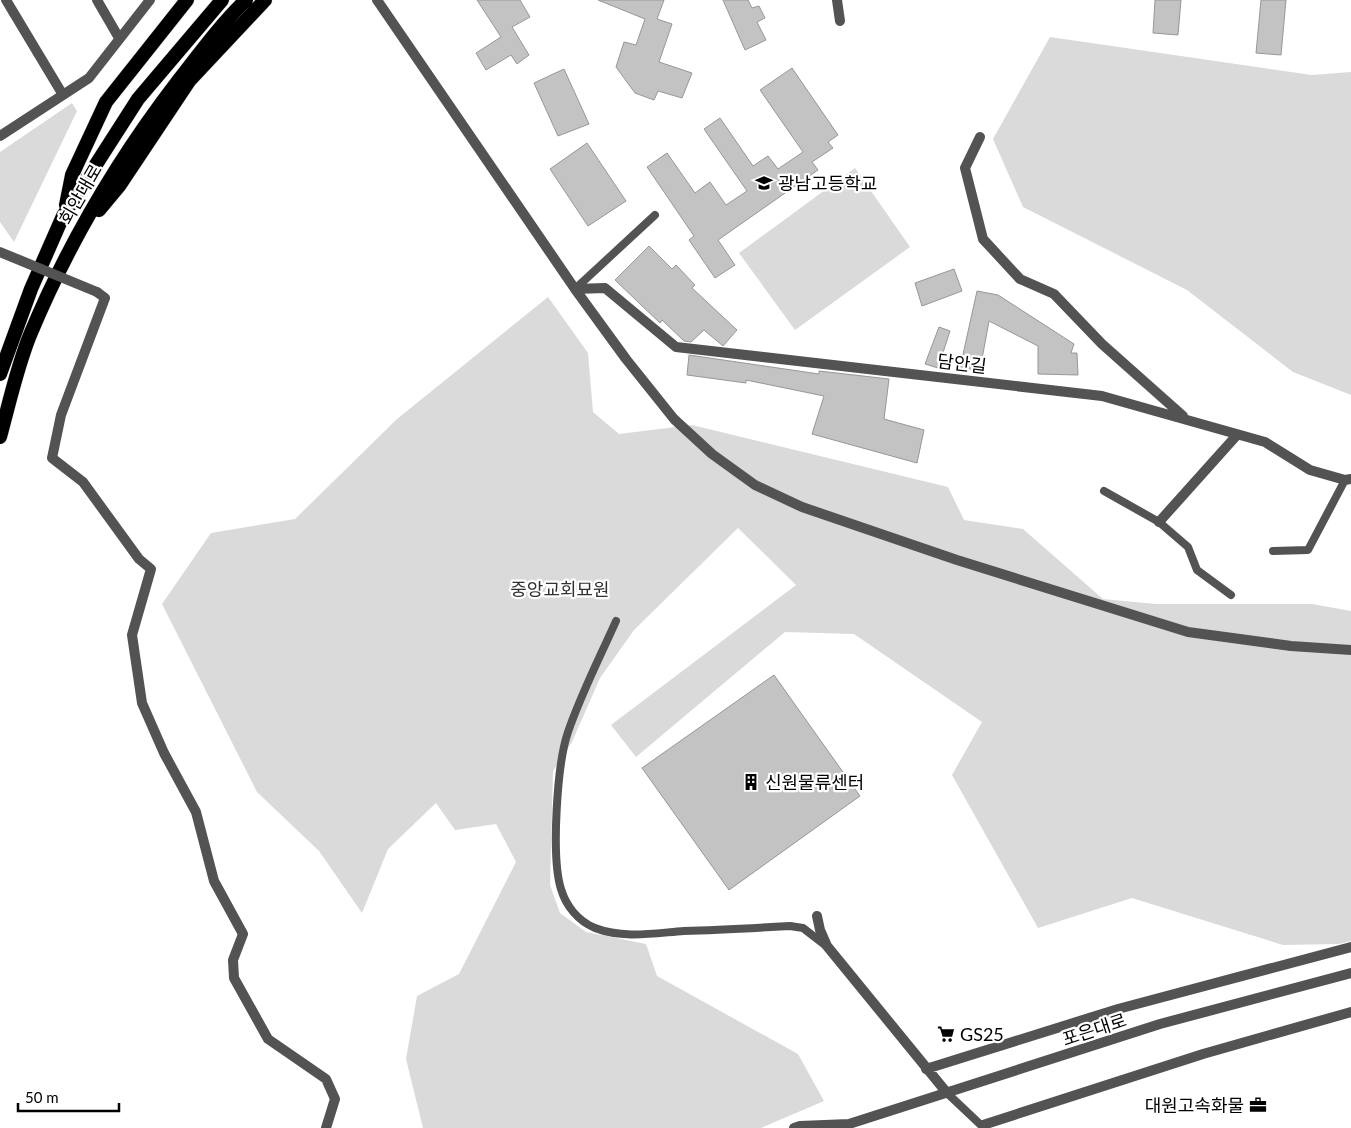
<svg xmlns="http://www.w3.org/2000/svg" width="1351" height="1128" font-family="Lato,'Noto Sans KR',sans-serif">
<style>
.green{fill:#dadada}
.building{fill:#c3c3c3;stroke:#979797}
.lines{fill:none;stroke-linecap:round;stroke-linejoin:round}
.trunk-casing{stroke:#dbdbdb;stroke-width:15}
.service{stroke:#535353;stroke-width:8}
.minor{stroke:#535353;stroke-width:10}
.tertiary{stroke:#535353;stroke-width:10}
.trunk{stroke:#000;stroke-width:14}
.minor-bridge{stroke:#535353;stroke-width:10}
.labels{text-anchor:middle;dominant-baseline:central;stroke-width:4.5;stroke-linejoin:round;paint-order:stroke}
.poi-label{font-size:18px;fill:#000;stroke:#fff;text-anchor:start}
.street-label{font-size:18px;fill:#000;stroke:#fff}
.park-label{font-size:18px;fill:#313131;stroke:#fff}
</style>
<rect width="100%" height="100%" fill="#fff"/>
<path class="green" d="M1050,37L1312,75L1351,72V395L1293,372L1187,290L1023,207L993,139Z
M72,103L77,111L14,242L0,222V152Z
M855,168L910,247L795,330L739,253Z
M548,297L588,353L593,412L619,434L692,425L948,487L964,520L1023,529L1103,599L1156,604H1312L1351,611V941L1339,944L1283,945L1132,898L1038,928L952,775L982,722L854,634L785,632L636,757L611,725L796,585L738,528L634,630L600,678L572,742L553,771L550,885L560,913L586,932L646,944L657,976L798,1054L824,1101L761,1128H423L406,1059L417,996L459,974L516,862L496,824L455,830L436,803L388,849L362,913L319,851L257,792L162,604L211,533L295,519L397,419Z"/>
<path class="building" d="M477,0H520L530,17L512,27L529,55L517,64L511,55L486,70L476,53L501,37Z
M598,0H664L657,19L672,24L659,62L692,73L682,98L658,91L654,100L635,93L616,67L624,42L636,45L645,19Z
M723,0H748L752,8L759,6L765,18L757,22L766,40L745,50Z
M1155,0H1181L1178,35L1153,33Z
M1261,0H1286L1281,55L1256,53Z
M792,68L838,135L828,142L833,148L812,162L818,170L718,240L735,265L715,278L689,240L694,236L647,167L667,153L695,193L710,182L726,205L747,191L704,129L720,118L753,166L768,156L778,169L803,152L760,90Z
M564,69L589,124L558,136L534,83Z
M587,143L626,201L588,226L550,169Z
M649,246L672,269L676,265L695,285L692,288L737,330L723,346L704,330L691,342L684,341L662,320L660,323L615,280Z
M954,269L962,291L922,306L915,283Z
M977,291L998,295L1074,344L1071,353H1077L1078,375L1038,374V346L989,321L980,370L960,368Z
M939,327L950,331L938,368L925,364Z
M689,355L819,374V371L889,379L884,419L924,430L917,463L812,434L824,396L746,380V383L687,375Z
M774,675L860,796L729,890L642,768Z"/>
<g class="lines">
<g class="trunk-casing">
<path id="trunk" d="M66,205L72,175L106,102L187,0
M99,210L119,186L189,81L265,0
M0,374L31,289L63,216L138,99L222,0
M0,437C9,404 17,367 30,335C68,244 118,159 178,81C200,53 221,24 246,0"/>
</g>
<path class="service" d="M575,289L655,215
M1104,491L1159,522L1188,547L1197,570L1231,595
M1273,551L1308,550L1345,480
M616,621C600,657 581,694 568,732C557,764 551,857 561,889C566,906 578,921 595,928C623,939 655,933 684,931C720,930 755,928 790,926L803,928L825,945
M947,1093L984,1128"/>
<path class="minor" d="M6,0L63,95
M97,0L119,38
M377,0L575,289L626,359L674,419L712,454L755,485L802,507L957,560L1188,632L1291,646L1351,650
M837,0L840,21
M0,136L89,78L150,0
M980,137L965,168L983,239L1020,279L1054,294L1102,344L1183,416
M575,289L605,288L676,347L1102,396L1265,442L1310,470L1345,480L1351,479
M97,292L105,298L61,415L52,458L83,482L139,559L151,569L132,635L142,703L164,753L196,812L214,881L243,934L233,960L234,978L268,1039L326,1079L335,1099L326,1128
M1159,522L1237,435
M817,916L820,930L827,946L947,1093
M926,1069L1118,1009L1351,947
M983,1125L1203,1054L1351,1012"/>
<path class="tertiary" d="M794,1128L800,1126L849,1124L1160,1024L1351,973"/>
<use href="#trunk" class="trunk"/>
<path class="minor-bridge" d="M0,252L97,292"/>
</g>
<defs>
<g id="school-bare" transform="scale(1.35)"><path d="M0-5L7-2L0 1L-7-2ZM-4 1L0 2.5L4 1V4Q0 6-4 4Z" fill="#000" stroke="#fff" stroke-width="2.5" paint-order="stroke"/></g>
<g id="building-bare" transform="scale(1.35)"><path d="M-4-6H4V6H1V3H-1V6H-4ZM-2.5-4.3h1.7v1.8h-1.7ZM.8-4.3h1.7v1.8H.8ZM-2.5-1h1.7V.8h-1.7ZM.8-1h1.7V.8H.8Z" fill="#000" stroke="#fff" stroke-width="2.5" paint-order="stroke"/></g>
<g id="supermarket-bare" transform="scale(1.35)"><path d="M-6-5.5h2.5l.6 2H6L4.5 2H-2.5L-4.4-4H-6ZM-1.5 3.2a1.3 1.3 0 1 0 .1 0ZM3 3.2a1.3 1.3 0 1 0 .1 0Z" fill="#000" stroke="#fff" stroke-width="2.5" paint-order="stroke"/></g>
<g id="office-bare" transform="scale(1.35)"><path d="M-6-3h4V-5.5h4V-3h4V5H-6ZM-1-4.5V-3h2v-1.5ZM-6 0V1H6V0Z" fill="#000" stroke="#fff" stroke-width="2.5" paint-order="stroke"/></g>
</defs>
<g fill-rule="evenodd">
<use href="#school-bare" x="764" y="183"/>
<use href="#building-bare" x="751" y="782"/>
<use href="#supermarket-bare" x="946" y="1034"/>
<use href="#office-bare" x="1258" y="1105"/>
</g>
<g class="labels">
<g class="poi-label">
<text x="778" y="183">광남고등학교</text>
<text x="765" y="782">신원물류센터</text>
<text x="960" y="1034">GS25</text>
<text x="1244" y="1105" text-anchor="end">대원고속화물</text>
</g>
<g class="street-label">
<text transform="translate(80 194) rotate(-60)">회안대로</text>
<text transform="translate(962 363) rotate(7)">담안길</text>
<text transform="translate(1094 1029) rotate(-18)">포은대로</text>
</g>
<g class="park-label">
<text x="560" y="589">중앙교회묘원</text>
</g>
</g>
<path d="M18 1103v8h101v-8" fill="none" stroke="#000000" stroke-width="2.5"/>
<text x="25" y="1103" font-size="15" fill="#000000" stroke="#ffffff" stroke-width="4" paint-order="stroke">50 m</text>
</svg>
